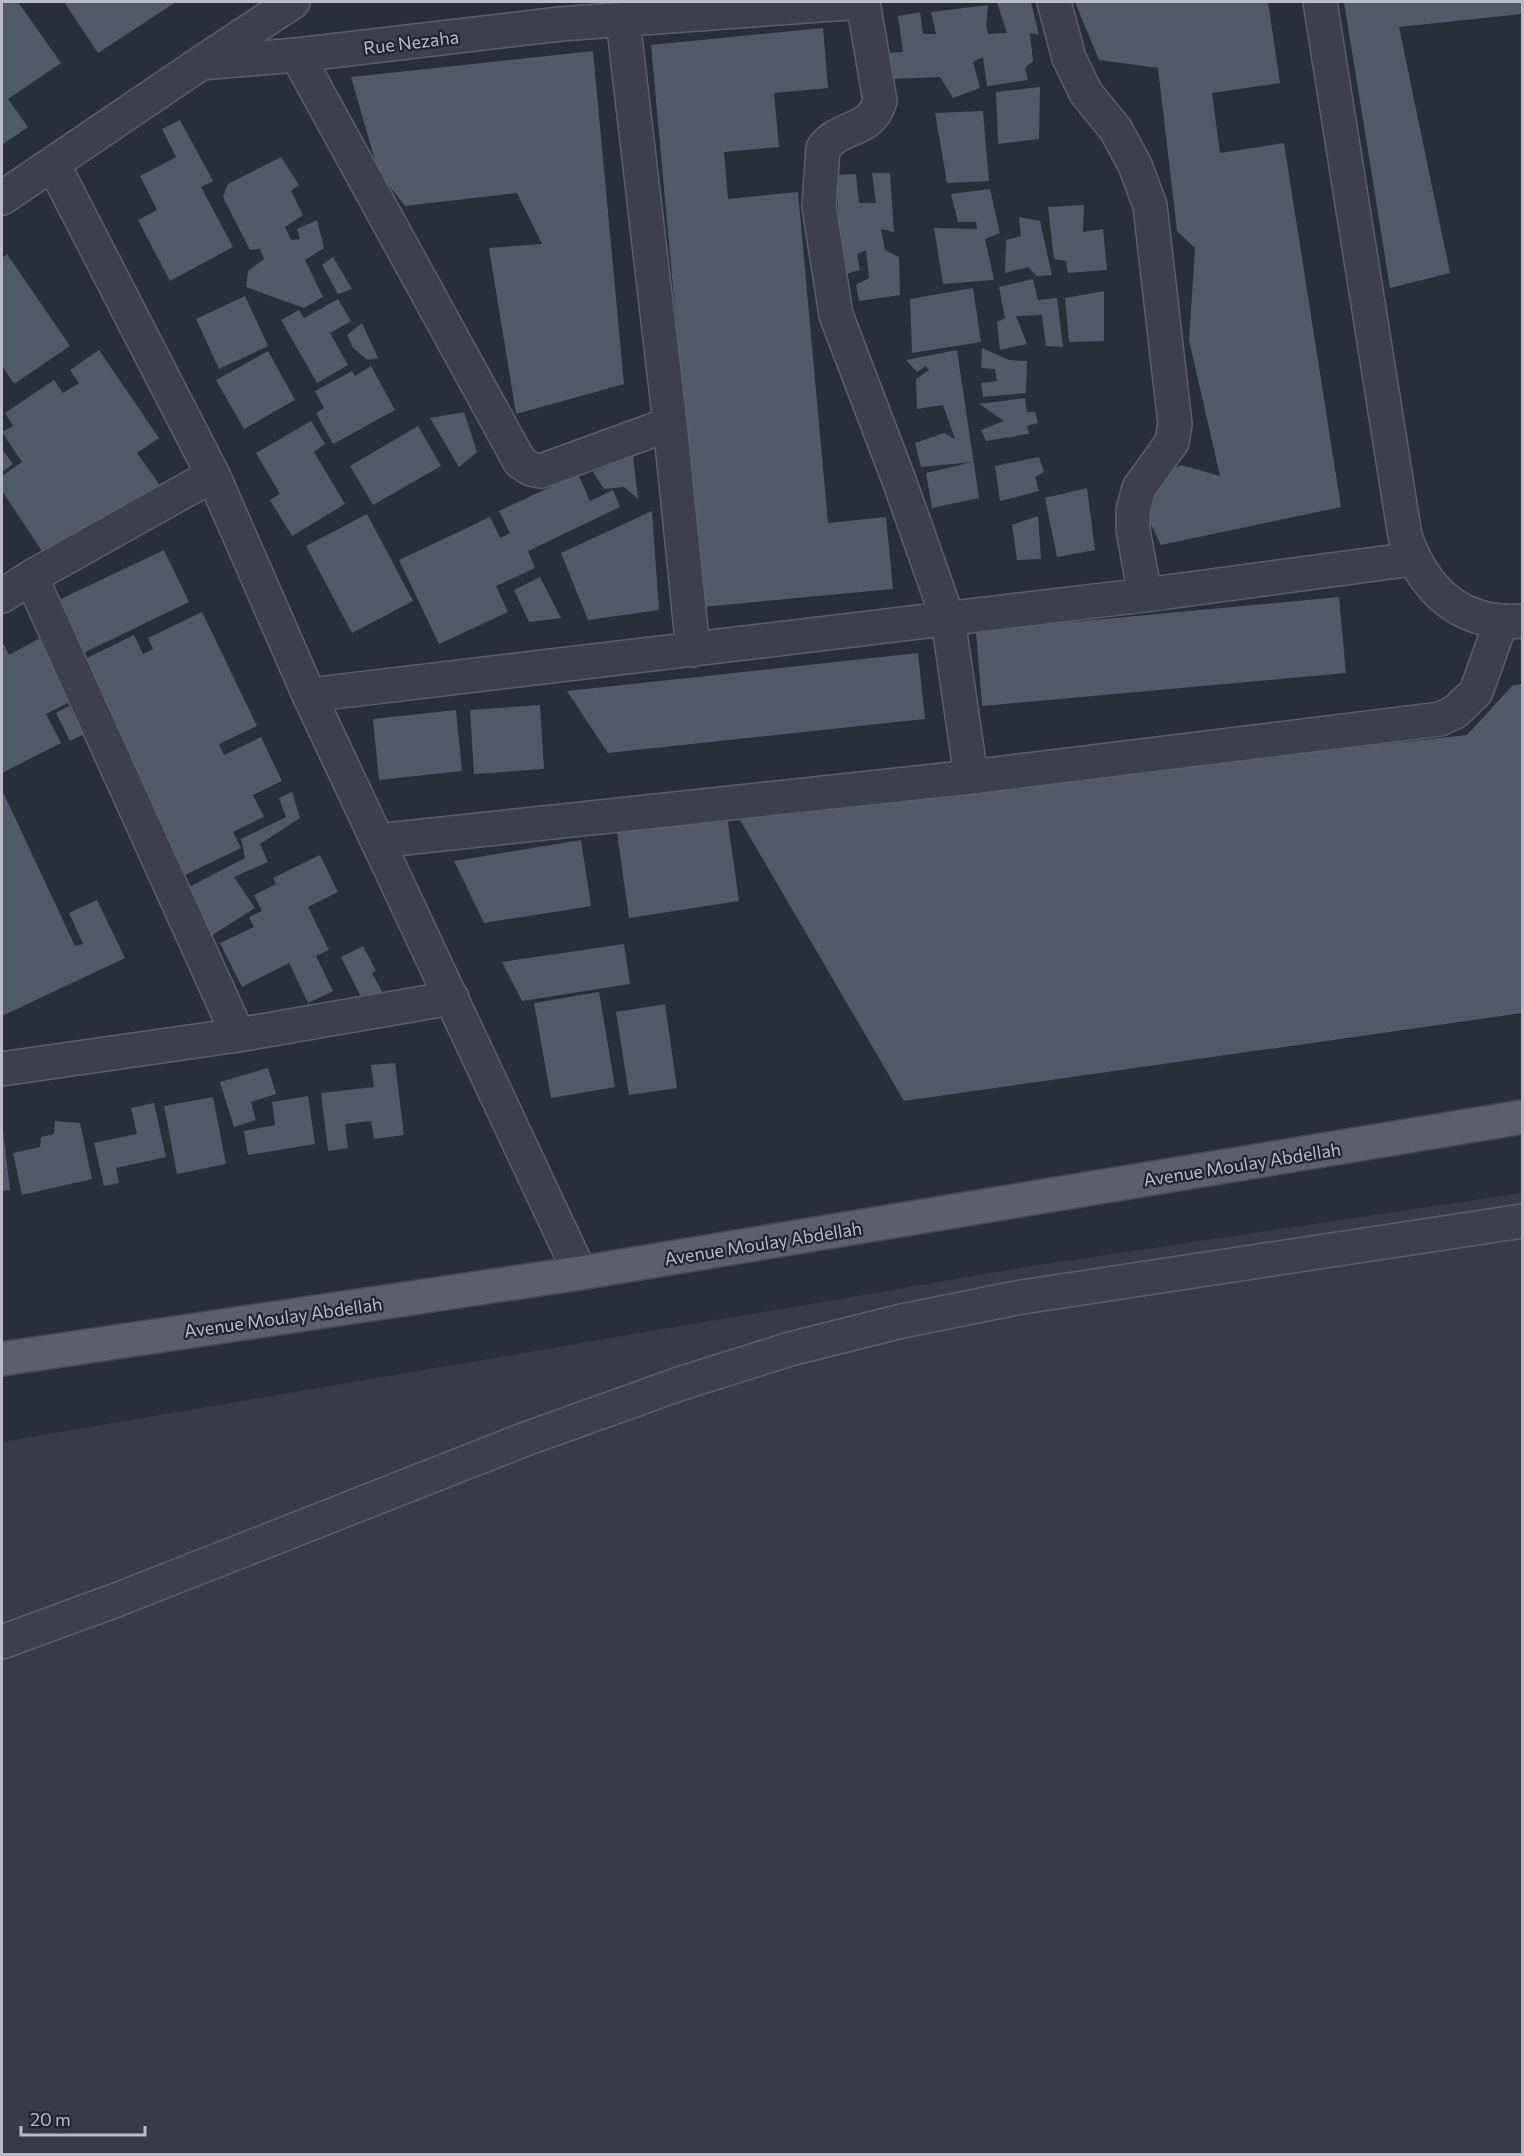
<svg xmlns="http://www.w3.org/2000/svg" width="1524" height="2156" font-family="Commissioner,sans-serif">
<style>
.airport{fill:#353c48}
.building{fill:#505967}
.lines{fill:none;stroke-linecap:round;stroke-linejoin:round}
.minor-casing{stroke:#595f6a;stroke-width:36}
.major-casing{stroke:#444a55;stroke-width:36}
.minor{stroke:#3b414c;stroke-width:33}
.major{stroke:#59606b;stroke-width:33}
.labels{text-anchor:middle;dominant-baseline:central;stroke-width:4.5;stroke-linejoin:round;paint-order:stroke}
.street-label{font-size:18px;fill:#b7bcc7;stroke:#202631}
</style>
<rect width="100%" height="100%" fill="#272f3b"/>
<path class="airport" d="M1522,1193V2154H2V1442L1032,1266Z"/>
<path class="building" d="M2,2H18L61,63L8,99L28,127L3,144L2,142Z
M64,2H176L98,53Z
M997,2H1031L1039,35L1030,33L1033,61L1025,68L1028,80L987,86L983,57L973,62L980,88L953,98L940,77L890,79V53L903,52L898,16L920,12L923,34H936L931,12L988,5L986,26L988,34L1007,33Z
M1075,2H1268L1280,83L1212,93L1220,153L1284,143L1341,507L1161,545L1145,512L1156,479L1181,465L1220,476L1189,340L1195,248L1177,231L1158,68L1099,60Z
M1344,2H1522V14L1399,27L1450,273L1390,288Z
M823,28L828,88L774,93L779,147L724,152L728,199L798,192L828,523L886,517L893,589L702,607L651,45Z
M593,51L624,384L516,414L489,248L542,244L517,193L405,206L378,171L351,77Z
M1040,87L1039,139L998,144L996,92Z
M983,111L989,181L947,183L935,113Z
M180,120L213,181L201,187L233,247L170,281L138,220L157,210L140,176L176,157L162,129Z
M281,157L299,185L291,191L303,215L285,227L291,240L300,239L297,229L317,220L324,248L305,260L323,297L304,308L246,287L248,271L264,259L260,249L250,250L223,197L228,184Z
M872,173H890L894,232L881,229L885,250L899,257L900,295L859,301L856,285L869,278L866,250L857,254L860,270L842,275L836,175L856,174L859,203H876Z
M990,189L1000,233L985,239L994,280L943,284L934,228L977,229L976,222H958L951,194Z
M1084,205L1083,232L1103,229L1107,270L1068,273L1066,261L1054,259L1048,207Z
M1019,217L1040,221L1052,275L1037,276L1028,267L1005,273L1006,240L1021,236Z
M7,254L70,346L14,384L2,366V258Z
M333,257L352,289L338,294L322,265Z
M1033,279L1038,300L1057,298L1063,347L1046,346L1042,315L1016,316L1027,344L1000,350L997,322L1005,318L999,287Z
M973,288L981,342L912,353L910,299Z
M1104,291V341L1069,342L1065,298Z
M245,296L268,346L219,369L196,319Z
M338,299L351,321L330,333L348,365L317,383L281,320L299,310L304,318Z
M362,323L378,358L368,360L353,348L347,335Z
M982,348L1009,360L1027,361L1026,393L983,397L981,383L997,381L995,369L981,368Z
M99,350L159,438L137,453L162,488L44,554L2,491V476L22,462L2,432L13,426L5,413L54,380L63,393L79,383L70,370Z
M957,350L979,498L932,508L926,473L972,462L921,467L915,443L944,433L955,439L943,405L917,409L916,379L929,370L926,366L917,372L906,360Z
M268,351L295,400L244,429L216,380Z
M371,366L395,410L333,444L316,413L324,408L315,391L352,371L355,376Z
M1025,398L1027,412H1035L1038,423L1027,426L1029,434L986,441L981,430L1004,421L979,404Z
M464,412L477,452L459,467L430,418Z
M311,421L325,444L314,452L345,504L292,536L270,500L280,494L256,453Z
M418,426L441,466L373,505L350,466Z
M2,449L13,464L2,472Z
M633,455L638,499L624,487L604,489L593,472Z
M1039,457L1044,472L1035,477L1039,491L1000,501L995,466Z
M578,474L590,501L613,490L620,507L528,551L535,568L496,586L508,612L439,644L399,560L490,517L500,538L510,533L499,511Z
M1087,488L1095,550L1057,557L1045,498Z
M652,511L659,610L588,620L561,553Z
M367,514L413,601L352,633L306,546Z
M1038,516L1041,559L1017,560L1012,525Z
M164,550L189,602L75,657L50,604Z
M540,577L561,618L529,622L514,590Z
M1339,597L1346,673L982,706L976,631Z
M202,612L257,726L219,744L224,755L261,737L282,781L253,795L264,817L233,832L241,848L181,877L77,663L134,635L143,654L153,649L148,638Z
M44,636L76,699L46,714L61,743L2,773V644L3,643L9,655Z
M918,653L925,719L608,753L567,691Z
M1522,684V1013L904,1101L737,815L1467,735L1513,685Z
M540,705L544,769L474,774L470,710Z
M69,706L84,734L70,741L56,713Z
M456,710L462,771L379,780L373,719Z
M2,790L75,946L83,944L69,913L97,900L125,958L2,1016Z
M292,792L300,818L260,844L268,862L234,877L255,908L206,939L189,887L245,858L241,839L286,817L279,798Z
M727,816L739,901L629,918L617,833Z
M581,840L591,906L484,923L454,861Z
M320,855L338,892L308,907L329,950L316,956L333,991L308,1003L289,963L242,987L220,943L254,927L249,917L262,911L254,895L276,884L273,878Z
M624,944L630,984L522,1001L502,962Z
M363,946L376,971L372,973L384,995L365,1005L341,957Z
M599,992L615,1087L551,1098L534,1003Z
M665,1004L677,1088L629,1095L616,1012Z
M395,1063L404,1135L374,1139L371,1121L345,1124L348,1148L328,1151L321,1093L374,1087L371,1065Z
M268,1068L276,1094L251,1102L256,1120L234,1127L220,1082Z
M308,1096L315,1144L248,1155L244,1131L275,1125L272,1102Z
M213,1097L226,1164L177,1174L164,1106Z
M154,1103L166,1157L116,1168L119,1183L104,1186L94,1143L137,1134L131,1108Z
M55,1121L80,1123L92,1179L22,1195L13,1153L40,1147L41,1137L54,1134Z
M2,1130H3L10,1190L2,1191Z"/>
<g class="lines">
<g class="minor-casing">
<path id="minor" d="M863,2L880,101C870,134 843,123 823,148L819,206L836,315L900,483L948,619L971,777
M1054,2L1069,58L1086,93L1116,130L1135,165L1150,206L1175,424L1172,442L1139,488L1133,510V530L1145,595
M1320,2L1405,536C1424,591 1462,626 1522,621
M623,20L670,424L693,650
M297,55L520,462L531,469L541,471L670,424
M202,62L293,2
M53,164L213,475L309,695L580,1273
M2,198L201,63L297,55L560,24L862,2
M31,577L238,1035
M2,596L31,577L213,475
M309,695L1145,595L1413,559
M377,841L971,777L1440,719L1455,712L1476,692L1501,622
M2,1069L238,1035L452,998
M2,1642L119,1599L523,1440L679,1384L790,1349L902,1321L1016,1298L1522,1221"/>
</g>
<g class="major-casing">
<path id="major" d="M2,1359L580,1273L1522,1117"/>
</g>
<use href="#minor" class="minor"/>
<use href="#major" class="major"/>
</g>
<g class="labels">
<g class="street-label">
<text transform="translate(411 42) rotate(-7)">Rue Nezaha</text>
<text transform="translate(1242 1164) rotate(-9)">Avenue Moulay Abdellah</text>
<text transform="translate(763 1243) rotate(-9)">Avenue Moulay Abdellah</text>
<text transform="translate(283 1317) rotate(-8)">Avenue Moulay Abdellah</text>
</g>
</g>
<rect width="1524" height="2156" fill="none" stroke="#b7bcc7" stroke-width="6"/>
<path d="M21 2126v9h124v-9" fill="none" stroke="#b7bcc7" stroke-width="3"/>
<text x="30" y="2126" font-size="18" fill="#b7bcc7" stroke="#202631" stroke-width="4.5" paint-order="stroke">20 m</text>
</svg>
